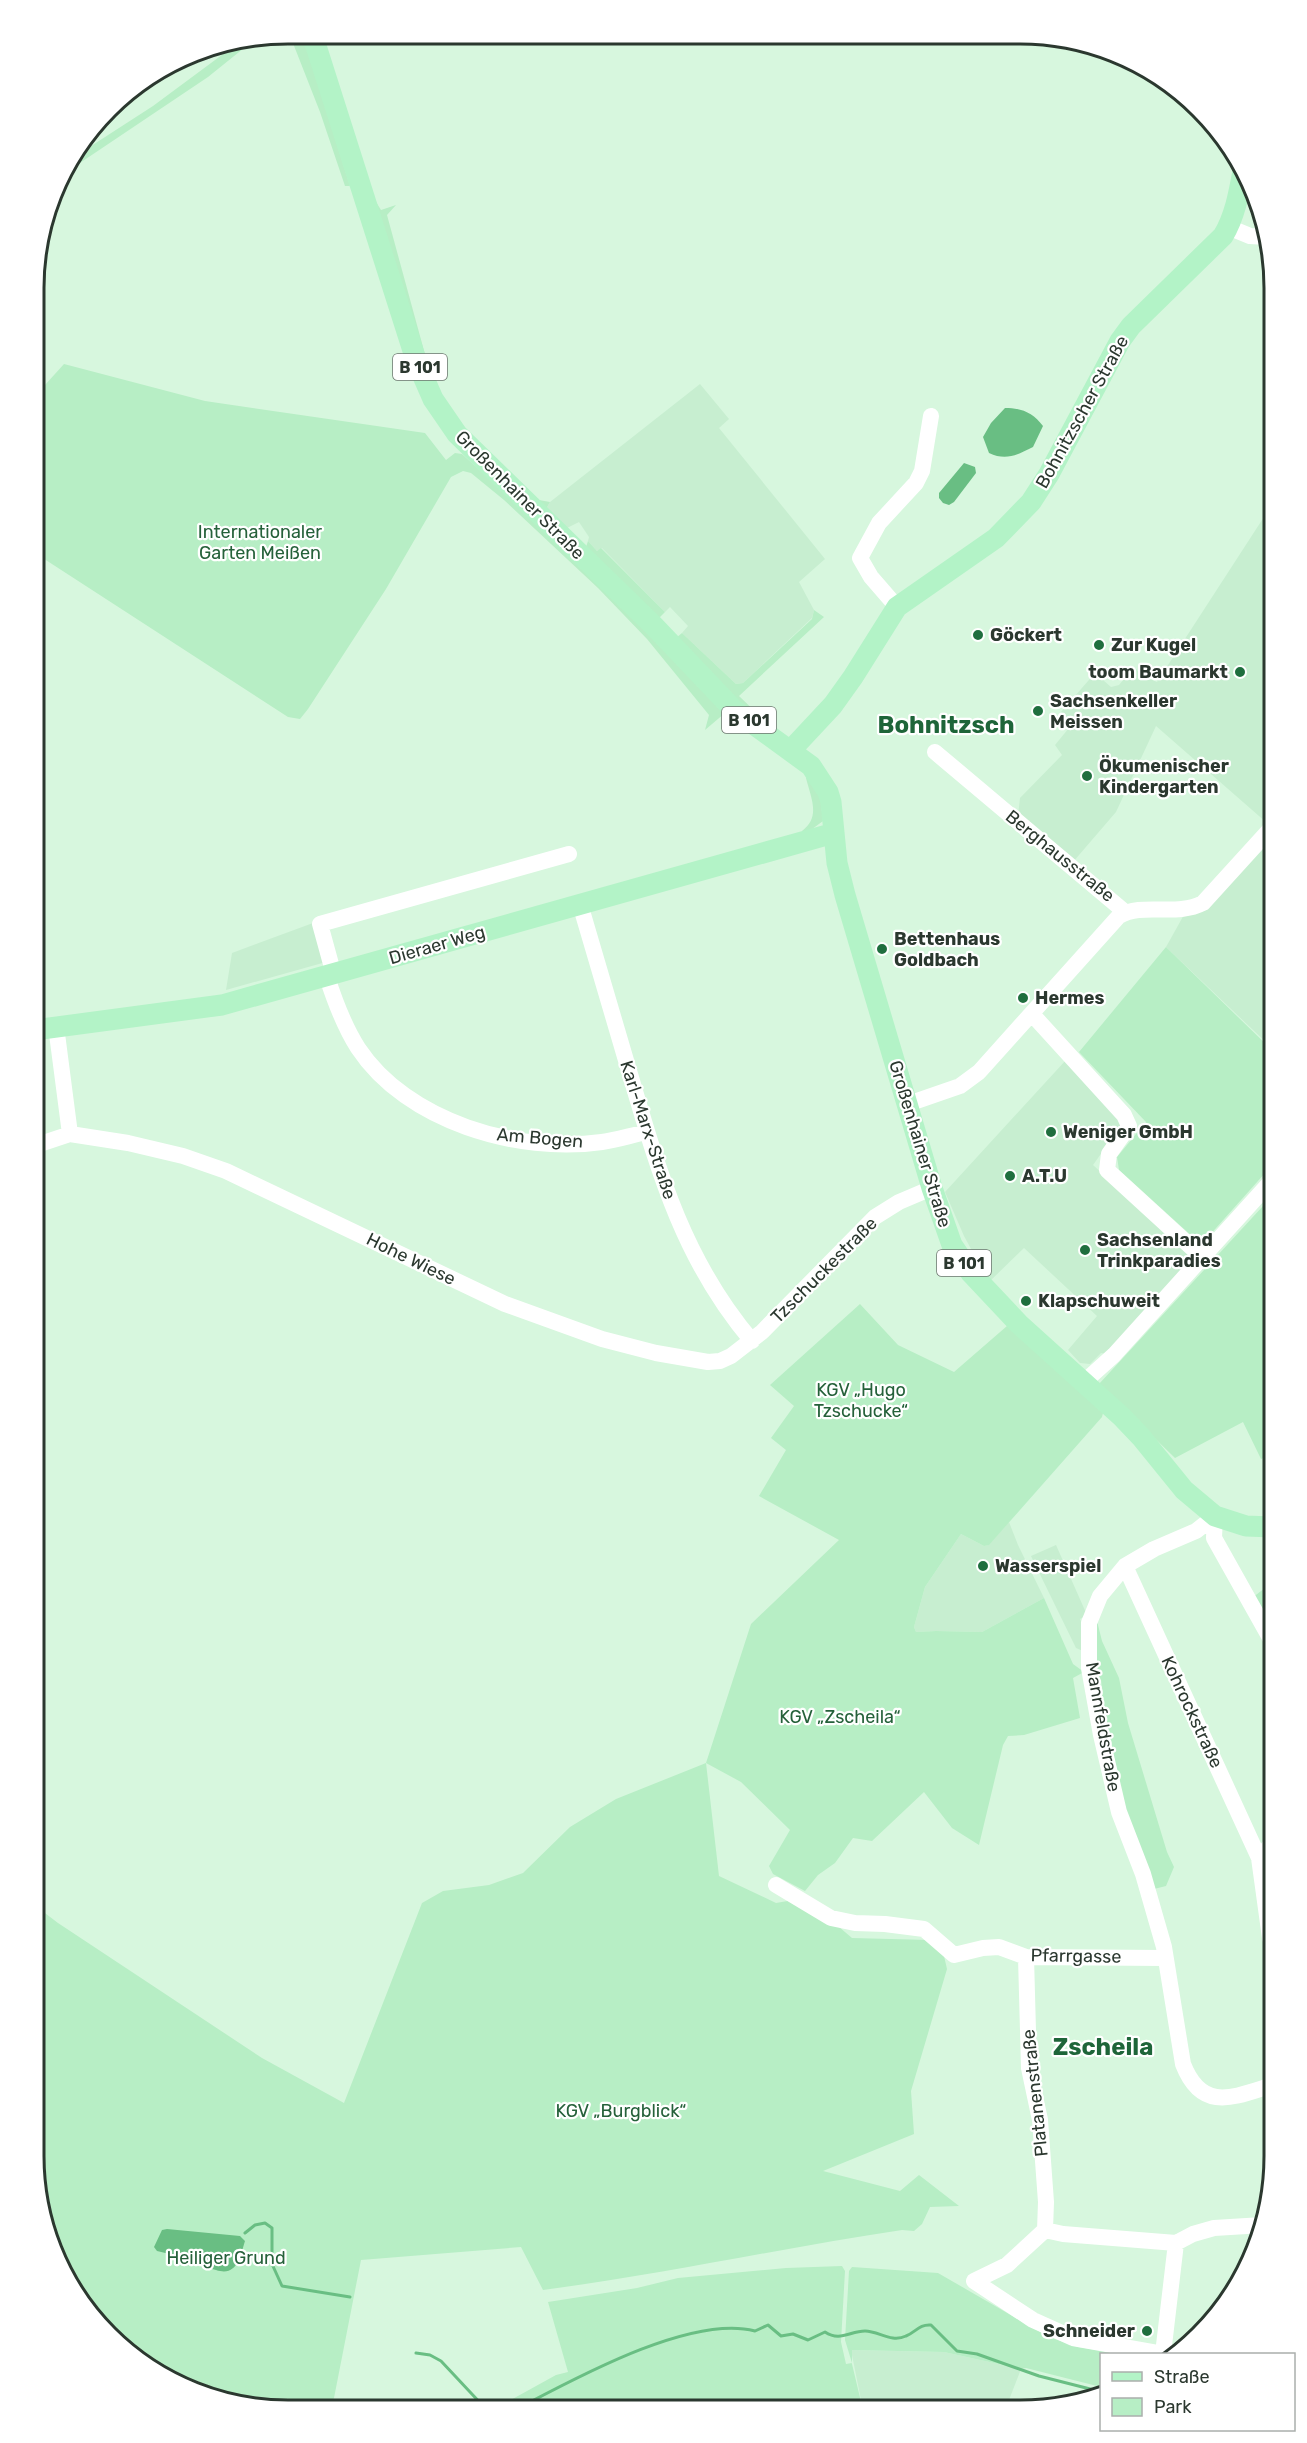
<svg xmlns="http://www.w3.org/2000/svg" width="1307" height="2443" font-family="Rubik,sans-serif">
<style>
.built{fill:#c7eed0}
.green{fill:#b7eec5}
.water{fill:#69be83}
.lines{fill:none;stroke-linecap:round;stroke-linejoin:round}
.stream{stroke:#69be83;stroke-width:3}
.minor{stroke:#fff;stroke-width:16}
.major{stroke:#b3f3c7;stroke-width:21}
.poi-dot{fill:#1f6e3e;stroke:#fff;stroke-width:2}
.labels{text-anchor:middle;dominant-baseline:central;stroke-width:4.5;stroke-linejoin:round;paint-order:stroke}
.shield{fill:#fff;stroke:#6b746d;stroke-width:1.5}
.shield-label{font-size:16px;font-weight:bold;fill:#2b382f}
.street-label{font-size:18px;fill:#2b382f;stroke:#fff}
.park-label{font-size:18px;fill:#25613a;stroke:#fff}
.poi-label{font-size:18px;font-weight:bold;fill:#2b382f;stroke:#fff;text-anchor:start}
.district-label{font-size:24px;font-weight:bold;fill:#1e6539;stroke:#fff}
.rim{fill:none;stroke:#2b382f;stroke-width:3}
</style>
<rect width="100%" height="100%" fill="#d7f7de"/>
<path class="built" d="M700,384L729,419L719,428L825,559L799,582L814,610L812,618L743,683L736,684L682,633L688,626L670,607L665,612L602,548L597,551L588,541L589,537L579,522L567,528L546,509L550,502Z
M1274,507V818L1267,823L1156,726L1116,812L1073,862L1018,816L1020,798L1062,755L1055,745L1073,723L1061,712L1095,673L1111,687L1119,685L1134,667L1143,676L1157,682L1262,520Z
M1274,834V1050L1166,947L1185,913Z
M313,923L326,962L226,990L232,953Z
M1066,1060L1120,1115V1127L1093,1165L1196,1259L1107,1354L1101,1353L1090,1364L1080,1363L1068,1350L1097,1316L1024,1248L989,1282L964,1236L945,1192Z
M1009,1522L1018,1545L1044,1598L982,1632L936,1631L916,1632L914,1627L925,1587L961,1534L984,1546L988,1545Z
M1056,1545L1087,1615L1080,1619L1084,1628L1083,1651L1076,1648L1031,1556Z
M851,2350L944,2352L1021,2369L1009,2400L1028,2409L863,2410Z"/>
<path class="green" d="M289,33H302L350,186H345L320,112Z
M254,40L208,77L59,177L71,159L153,106L238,43Z
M376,202L381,210L396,205L387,215L426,358L445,402L469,433L539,500L550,502L546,509L484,455L433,386Z
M64,364L205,401L425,433L446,460L455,453L462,454L561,544L725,713L705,730L709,715L647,639L598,588L504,500L471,473L463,471L451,477L386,589L308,709L300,719L288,717L35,553V396Z
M588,541L597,551L601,548L665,612L658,619L586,547Z
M814,610L824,617L739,696L764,720L759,724L676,638L682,633L736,684L743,683L812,619Z
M808,776L820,793L823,821L804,835L802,831C821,817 811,798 806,778Z
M1166,947L1274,1052V1163L1208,1237L1195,1239L1119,1170L1117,1157L1146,1122L1079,1052Z
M1274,1194V1454L1261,1459L1243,1422L1175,1458L1099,1384Z
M860,1304L898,1345L954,1372L1007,1326L1103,1413L1102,1417L989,1545L984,1546L961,1534L925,1587L914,1627L916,1632L936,1631L982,1632L1044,1598L1073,1664L1084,1672L1073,1678L1080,1718L1024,1735L1008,1736L1003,1745L979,1845L952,1828L924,1792L872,1841L853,1838L835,1863L818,1875L805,1891L773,1874L769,1866L790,1830L741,1782L706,1763L719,1876L776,1903L805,1898L852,1938L929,1940L944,1956L947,1969L911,2091L914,2134L823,2171L900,2191L919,2175L959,2206L930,2207L922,2224L914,2231L902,2230C782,2248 663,2274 543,2290L521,2247L361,2260L334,2398L328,2408H254L190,2390L161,2374L156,2366L132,2357L85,2310L47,2238L33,2155V1904L58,1923L262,2058L344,2103L422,1903L443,1891L489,1885L523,1873L570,1827L616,1799L706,1763L751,1624L839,1540L759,1496L786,1450L771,1438L794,1406L770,1385Z
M1274,1581V1635L1252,1598Z
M1097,1621L1102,1641L1119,1678L1128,1723L1167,1852L1174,1867L1166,1886L1154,1889L1128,1820L1100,1696L1103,1695L1101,1680L1098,1679L1095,1639Z
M842,2266L845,2271L841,2342L846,2364L852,2363L845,2340L849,2271L852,2267L938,2273L1049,2337L1078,2347L1109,2352L1108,2354H1102L1101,2387L1026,2368L1021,2369L944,2352L852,2350V2364L863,2410L496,2408L556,2375L568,2372L548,2302L637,2288L678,2278L786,2268Z"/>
<path class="water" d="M1005,408C1022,408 1033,413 1043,426L1033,447C1017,455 1006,461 989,453L983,437L991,423Z
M964,463L975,467L976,473L954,502L949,505L943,503L939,498V493Z
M167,2229L240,2236L245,2241C240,2257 237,2277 216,2270C208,2268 203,2267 199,2261L157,2251L154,2247L162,2230Z"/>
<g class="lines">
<path class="stream" d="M245,2233L255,2225L265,2223L272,2228V2264L282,2286L350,2297
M416,2353L430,2355L441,2361L485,2408
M517,2409C574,2379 691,2314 755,2331L768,2325L781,2336L793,2334L808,2340L825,2332C840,2342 850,2331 865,2331C879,2331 891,2343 906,2336C916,2332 919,2324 931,2325L957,2351L977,2354L1039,2376L1102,2392"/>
<path class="minor" d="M1228,227L1250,236L1266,237
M897,607L871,577L860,558L879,523L916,483L922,471L931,416
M935,752L1125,912
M580,904C597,961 613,1017 630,1074C659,1173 684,1261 752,1341
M334,975L320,924L569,854
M327,977C335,1002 344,1026 358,1048C407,1122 518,1154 602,1142C617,1140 632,1135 647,1132
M1032,1014L1124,1115L1129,1126L1109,1154L1107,1170L1202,1257
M56,1026L70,1134
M908,1104L960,1086L979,1072L1119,916C1143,902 1176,917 1203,903L1274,825
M34,1146L70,1134L128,1143L183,1156L226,1171L270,1192L505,1304L602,1339L656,1353L708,1362L720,1361L731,1356L762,1332L875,1217L899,1202L932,1188
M1084,1382L1114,1355L1274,1178
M1215,1516L1196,1531L1154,1549L1125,1566L1100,1596L1089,1623V1668L1101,1735L1119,1812L1143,1874L1164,1947L1183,2064C1202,2113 1234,2097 1273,2085
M1215,1516L1214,1538L1274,1645
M1125,1566L1259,1858L1270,1938L1273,1944
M1259,1858L1274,1841
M776,1885L831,1918L855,1923L885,1924L924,1929L954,1955L983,1948L999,1947L1026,1957L1165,1958
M1026,1957L1029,2068L1040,2120L1046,2202L1045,2230
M1045,2230L1007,2265L974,2281L1033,2320L1073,2338L1163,2354
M1045,2230L1063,2234L1176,2243
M1176,2243L1193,2234L1214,2228L1263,2225
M1163,2354L1176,2243"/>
<path class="major" d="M310,33L316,46L416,360L433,399L457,434L654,626L734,710L811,766L828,792L831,802L837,863L845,895L932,1188L952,1245L971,1273L1019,1324L1122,1417L1141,1437L1184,1490L1215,1516L1246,1526L1274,1527
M791,750L833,705L853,677L897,607L996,538L1031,502L1049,474L1120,341L1131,326L1223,236C1235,216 1239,193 1243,171
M34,1030L222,1005L834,833"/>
</g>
<g class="poi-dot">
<circle cx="978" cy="635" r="6"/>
<circle cx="1099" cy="645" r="6"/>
<circle cx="1240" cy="672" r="6"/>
<circle cx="1038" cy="711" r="6"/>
<circle cx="1087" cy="776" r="6"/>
<circle cx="882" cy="949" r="6"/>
<circle cx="1023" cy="998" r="6"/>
<circle cx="1051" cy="1132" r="6"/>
<circle cx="1010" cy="1176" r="6"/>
<circle cx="1085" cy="1250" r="6"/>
<circle cx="1026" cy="1301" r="6"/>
<circle cx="983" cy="1566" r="6"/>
<circle cx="1147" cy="2331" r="6"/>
</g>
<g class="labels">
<g class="shield">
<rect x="393" y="354" width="54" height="26" rx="4.5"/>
<rect x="722" y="707" width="54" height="26" rx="4.5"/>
<rect x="937" y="1250" width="54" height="26" rx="4.5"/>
</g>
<g class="shield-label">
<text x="420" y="367">B 101</text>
<text x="749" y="720">B 101</text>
<text x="964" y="1263">B 101</text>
</g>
<g class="street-label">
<text transform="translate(1082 412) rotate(-61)">Bohnitzscher Straße</text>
<text transform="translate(520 495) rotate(45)">Großenhainer Straße</text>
<text transform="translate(1060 856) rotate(39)">Berghausstraße</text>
<text transform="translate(437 945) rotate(-16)">Dieraer Weg</text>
<text transform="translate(648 1130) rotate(72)">Karl-Marx-Straße</text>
<text transform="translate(540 1138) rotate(5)">Am Bogen</text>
<text transform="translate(920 1144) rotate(73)">Großenhainer Straße</text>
<text transform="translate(411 1259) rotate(26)">Hohe Wiese</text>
<text transform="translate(824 1270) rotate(-45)">Tzschuckestraße</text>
<text transform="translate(1192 1712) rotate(65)">Kohrockstraße</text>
<text transform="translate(1103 1727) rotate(80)">Mannfeldstraße</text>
<text transform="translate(1076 1956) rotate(1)">Pfarrgasse</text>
<text transform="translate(1035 2093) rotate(-96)">Platanenstraße</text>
</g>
<g class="park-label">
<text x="260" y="532">Internationaler<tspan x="260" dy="21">Garten Meißen</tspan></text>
<text x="861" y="1390">KGV „Hugo<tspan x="861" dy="21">Tzschucke“</tspan></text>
<text x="840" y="1717">KGV „Zscheila“</text>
<text x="621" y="2111">KGV „Burgblick“</text>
<text x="226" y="2258">Heiliger Grund</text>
</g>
<g class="poi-label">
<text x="990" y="635">Göckert</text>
<text x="1111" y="645">Zur Kugel</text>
<text x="1228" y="672" text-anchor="end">toom Baumarkt</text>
<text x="1050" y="701">Sachsenkeller<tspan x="1050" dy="21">Meissen</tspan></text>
<text x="1099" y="766">Ökumenischer<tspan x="1099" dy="21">Kindergarten</tspan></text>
<text x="894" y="939">Bettenhaus<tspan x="894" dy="21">Goldbach</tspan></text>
<text x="1035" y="998">Hermes</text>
<text x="1063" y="1132">Weniger GmbH</text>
<text x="1022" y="1176">A.T.U</text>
<text x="1097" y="1240">Sachsenland<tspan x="1097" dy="21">Trinkparadies</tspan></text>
<text x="1038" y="1301">Klapschuweit</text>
<text x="995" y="1566">Wasserspiel</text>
<text x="1135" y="2331" text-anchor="end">Schneider</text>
</g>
<g class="district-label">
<text x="946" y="725">Bohnitzsch</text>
<text x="1103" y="2047">Zscheila</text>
</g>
</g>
<path d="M0 0H1307V2443H0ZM288 44H1020A244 244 0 0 1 1264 288V2156A244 244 0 0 1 1020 2400H288A244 244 0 0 1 44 2156V288A244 244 0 0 1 288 44Z" fill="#fff" fill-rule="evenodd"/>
<path class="rim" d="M288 44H1020A244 244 0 0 1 1264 288V2156A244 244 0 0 1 1020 2400H288A244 244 0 0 1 44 2156V288A244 244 0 0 1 288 44Z"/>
<rect x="1100" y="2353" width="195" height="78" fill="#ffffff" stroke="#aaafac" stroke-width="1.5"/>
<rect x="1112" y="2372" width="30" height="9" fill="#b3f3c7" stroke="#aaafac" stroke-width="1.5"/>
<text x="1154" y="2383" font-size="18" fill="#2b382f">Straße</text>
<rect x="1112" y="2398" width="30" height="18" fill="#b7eec5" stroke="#aaafac" stroke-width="1.5"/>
<text x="1154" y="2413" font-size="18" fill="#2b382f">Park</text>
</svg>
